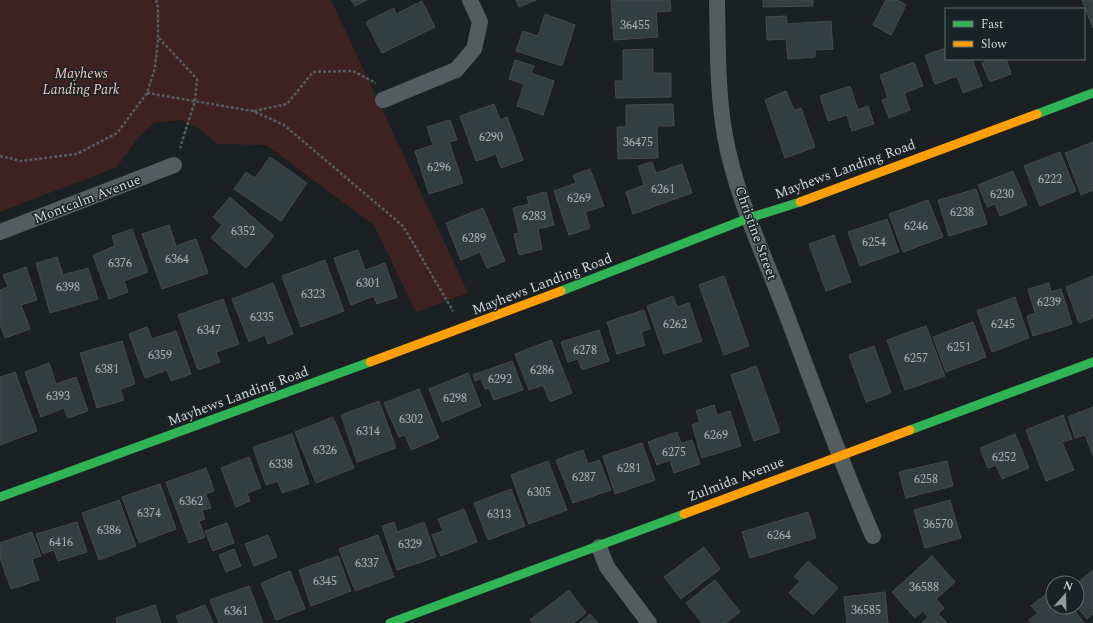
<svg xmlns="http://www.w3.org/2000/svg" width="1093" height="623" font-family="Spectral,serif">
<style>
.green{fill:#3e221f}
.building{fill:#313f41;stroke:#454a4c}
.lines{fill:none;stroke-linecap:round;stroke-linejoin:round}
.path{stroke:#565d60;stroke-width:2.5;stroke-dasharray:3 2;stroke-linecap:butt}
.street{stroke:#535c5e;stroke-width:16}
.fast{stroke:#30b455;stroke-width:9}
.slow{stroke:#ff9f0a;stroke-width:9}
.labels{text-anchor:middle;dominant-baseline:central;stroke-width:3;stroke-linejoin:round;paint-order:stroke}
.number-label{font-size:12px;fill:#aab2b4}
.park-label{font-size:14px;font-style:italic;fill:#fdc5bf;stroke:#182325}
.street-label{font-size:14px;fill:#d2d8da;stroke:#182325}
</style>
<rect width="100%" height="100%" fill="#1b2122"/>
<path class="green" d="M0,0H331L468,293L416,312L374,225L266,145L218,144L199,129L182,120L154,123L138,138L117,167L0,212Z"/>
<path class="building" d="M351,0H367L355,6Z
M516,0H536L519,7Z
M611,0H670L671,11L656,12L658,37L614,40Z
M763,0H813V6L763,7Z
M886,0H897L906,5L891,35L873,25Z
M1082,0H1093V28Z
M422,1L435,27L382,53L366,22L394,8L396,14Z
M545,14L575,25L562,66L516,51L523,31L538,36Z
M786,16L787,24L831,21L833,49L815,50V57L788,59L786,39L767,40L766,17Z
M946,48V59H972L982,86L963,93L957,76L935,84L925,55Z
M653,49V73H671V97L616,98L615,81H623V50Z
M990,59H1006L1011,74L990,82L982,63Z
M515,60L534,66L531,73L554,81L543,115L517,106L524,84L509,79Z
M914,62L923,86L904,93L910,110L889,118L882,100L888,98L880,75Z
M850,86L858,110L868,106L874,124L852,131L847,115L828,121L820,96Z
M786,91L794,110L801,108L815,147L785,158L765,100Z
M494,104L500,120L507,117L523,160L501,168L496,154L476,161L460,116Z
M673,104L674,126H657L658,158L618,159L617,127H626V105Z
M450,120L457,140L449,142L463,183L429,194L415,151L433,145L427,127Z
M1093,142V190L1081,195L1065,153Z
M1060,152L1076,191L1040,206L1024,166Z
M270,157L307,183L281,221L234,189L246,172L255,178Z
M652,162L656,173L682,164L692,193L633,214L626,192L644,185L638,166Z
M590,169L604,206L585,212L590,228L569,235L554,191L576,183L573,175Z
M1013,171L1027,205L1000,216L995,204L987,207L978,185Z
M976,189L987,224L949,236L938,200Z
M546,192L554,225L538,229L542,249L519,255L514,234L519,233L513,208L529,204L527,197Z
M230,197L274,236L246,268L211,238L222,225L213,217Z
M928,200L943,237L903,252L889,214Z
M483,208L505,261L487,268L480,252L461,260L446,223Z
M887,219L899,252L860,266L848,232Z
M169,225L176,246L196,239L208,273L162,289L142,234Z
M132,229L148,272L124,281L128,292L109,299L93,255L115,246L112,236Z
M834,235L851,282L826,291L809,244Z
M358,250L365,270L385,263L397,297L377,304L374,296L351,305L334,258Z
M57,257L63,275L88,268L98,299L50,313L36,263Z
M325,260L344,311L301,327L282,276Z
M26,267L37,300L21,305L30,329L5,338L0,324V290L8,287L3,275Z
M724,276L749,346L724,355L699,285Z
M1093,276V318L1079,323L1066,287Z
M273,283L293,334L268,344L265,335L249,342L232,299Z
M1049,283L1051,292L1061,289L1072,324L1033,336L1027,316L1035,313L1028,289Z
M673,296L677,307L689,303L702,341L664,354L647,306Z
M1015,297L1029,338L992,352L977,311Z
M223,299L239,344L216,352L220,362L198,370L178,315Z
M644,310L650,329L641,332L645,345L617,354L607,322Z
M973,322L986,357L946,372L933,337Z
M926,326L945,376L905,390L887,340Z
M147,327L152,339L176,331L191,374L171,381L167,370L145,378L129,334Z
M599,330L609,361L582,370L578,359L568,362L561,342Z
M551,340L572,393L550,402L543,385L529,390L515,354Z
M122,341L135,384L120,389L124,400L97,408L80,353Z
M874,346L891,393L866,402L849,355Z
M512,361L523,390L494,400L489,388L485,389L481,378L475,381L473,375Z
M49,363L56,384L76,377L88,411L68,418L64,408L41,417L25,372Z
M756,366L780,432L754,441L731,375Z
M15,372L37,431L0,445V377Z
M468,373L481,406L442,422L429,389Z
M419,389L439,438L411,450L405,435L399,437L384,403Z
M379,401L396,448L357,462L341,415Z
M714,405L717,415L730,411L741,446L702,458L692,425L700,422L696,411Z
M1093,407V456L1085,435L1075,438L1068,417Z
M1063,415L1072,439L1062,442L1074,470L1046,481L1026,430Z
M333,417L354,468L316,483L295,432Z
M677,432L681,443L692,440L700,464L674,473L670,460L657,465L648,442Z
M292,434L309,484L282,493L278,481L266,485L253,447Z
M1015,434L1029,468L1002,479L996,465L988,468L980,448Z
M642,443L655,480L615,494L603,456Z
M583,450L588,464L599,460L611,490L573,503L556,460Z
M249,457L261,488L247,493L250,501L236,507L221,468Z
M548,461L567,510L529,524L511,475Z
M947,461L953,486L906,498L899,472Z
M206,468L214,491L206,494L211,508L202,510L205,519L199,521L205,537L189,543L166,482Z
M160,484L176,529L139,543L122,497Z
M511,489L525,526L488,540L474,503Z
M119,500L136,546L99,560L82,513Z
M950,500L961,538L925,548L914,510Z
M464,509L477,542L441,556L432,535L443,531L438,519Z
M808,512L816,538L750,558L742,532Z
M77,522L87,552L58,561L54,550L43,554L36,534Z
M394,522L397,532L424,522L436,557L397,570L382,526Z
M227,523L234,543L213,551L205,531Z
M32,532L41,556L32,559L39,580L11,589L0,558V543Z
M268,535L277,557L254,566L245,544Z
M378,535L394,577L355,591L339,549Z
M704,547L720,569L681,599L664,577Z
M234,549L241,566L226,572L219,555Z
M338,556L351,591L311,606L299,570Z
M932,556L955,582L936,599L944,608L938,614L947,623H922L928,617L923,611L915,618L892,592Z
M808,561L838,588L813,615L789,593L800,581L794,577Z
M1093,570V614L1087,619L1077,607V583Z
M290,571L305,609L276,620L261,583Z
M715,580L740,612L726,623H702L686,603Z
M249,586L263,623H219L210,600Z
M1053,589V607H1072L1084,623H1031L1029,620L1038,613L1031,606Z
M569,590L586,613L573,623H532L530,620Z
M885,592L888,623H847L844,597Z
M155,605L161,623H117L116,618Z
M205,605L213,623H179L176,616Z
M590,614L598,623H580Z"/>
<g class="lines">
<path class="path" d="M159,38L197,79L195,101L180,148
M147,93L253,111L284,125L403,226L453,311
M254,111L287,104L313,72L353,71L376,83
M0,156L21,161L77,154L117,133L147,93L155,68L158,38V7L156,0"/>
<path class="street" d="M717,0C718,45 717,92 725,136C735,193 763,253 784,308C813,384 840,461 873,536
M383,100L456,70L474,49L480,22L470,0
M0,232L174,165
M599,547L607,567L649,623"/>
<path class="fast" d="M1037,114L1093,93
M561,291L749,218L800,202
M910,430L1093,362
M0,497L370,362
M390,623L684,514"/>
<path class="slow" d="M800,202L1037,114
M370,362L561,291
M684,514L910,430"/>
</g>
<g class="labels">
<g class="number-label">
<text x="635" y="25">36455</text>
<text x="491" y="137">6290</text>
<text x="638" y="142">36475</text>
<text x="439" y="167">6296</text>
<text x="1050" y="179">6222</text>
<text x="663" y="189">6261</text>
<text x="1002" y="194">6230</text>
<text x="579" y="198">6269</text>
<text x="962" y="212">6238</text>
<text x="534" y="216">6283</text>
<text x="916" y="226">6246</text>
<text x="243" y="231">6352</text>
<text x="474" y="238">6289</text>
<text x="874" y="242">6254</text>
<text x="177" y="259">6364</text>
<text x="120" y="263">6376</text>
<text x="368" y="283">6301</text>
<text x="68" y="287">6398</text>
<text x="313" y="294">6323</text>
<text x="1049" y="302">6239</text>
<text x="262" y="317">6335</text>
<text x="675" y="324">6262</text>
<text x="1003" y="324">6245</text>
<text x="209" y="330">6347</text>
<text x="959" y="347">6251</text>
<text x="585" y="350">6278</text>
<text x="160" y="355">6359</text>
<text x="916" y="358">6257</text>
<text x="107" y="369">6381</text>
<text x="542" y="370">6286</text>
<text x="500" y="379">6292</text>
<text x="58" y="396">6393</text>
<text x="455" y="398">6298</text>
<text x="411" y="419">6302</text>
<text x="368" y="431">6314</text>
<text x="716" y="435">6269</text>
<text x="325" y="450">6326</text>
<text x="674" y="452">6275</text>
<text x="1004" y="457">6252</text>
<text x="281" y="464">6338</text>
<text x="629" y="468">6281</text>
<text x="584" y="477">6287</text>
<text x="926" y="479">6258</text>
<text x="539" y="492">6305</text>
<text x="191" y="501">6362</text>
<text x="149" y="513">6374</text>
<text x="499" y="514">6313</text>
<text x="938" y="524">36570</text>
<text x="109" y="530">6386</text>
<text x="779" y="535">6264</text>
<text x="61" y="542">6416</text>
<text x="410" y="544">6329</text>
<text x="367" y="563">6337</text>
<text x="325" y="581">6345</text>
<text x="924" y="587">36588</text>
<text x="866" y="610">36585</text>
<text x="236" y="611">6361</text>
</g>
<g class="park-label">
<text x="81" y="73">Mayhews<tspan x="81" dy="16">Landing Park</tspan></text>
</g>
<g class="street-label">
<text transform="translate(845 169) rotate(-20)">Mayhews Landing Road</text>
<text transform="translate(87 199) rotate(-21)">Montcalm Avenue</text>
<text transform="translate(756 233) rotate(70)">Christine Street</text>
<text transform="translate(542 284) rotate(-21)">Mayhews Landing Road</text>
<text transform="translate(238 396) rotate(-20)">Mayhews Landing Road</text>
<text transform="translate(736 479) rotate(-21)">Zulmida Avenue</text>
</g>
</g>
<rect x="945" y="8" width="140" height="52" fill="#182325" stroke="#626b6d"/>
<rect x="953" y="21" width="20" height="6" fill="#30b455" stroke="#626b6d"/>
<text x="981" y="28" font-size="12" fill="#d2d8da">Fast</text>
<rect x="953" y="41" width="20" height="6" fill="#ff9f0a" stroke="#626b6d"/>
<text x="981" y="48" font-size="12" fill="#d2d8da">Slow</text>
<g transform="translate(1065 595) rotate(20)"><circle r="19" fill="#182325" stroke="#626b6d"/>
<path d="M0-3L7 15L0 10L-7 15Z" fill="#92989a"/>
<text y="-6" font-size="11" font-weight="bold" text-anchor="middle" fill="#d2d8da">N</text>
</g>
</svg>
